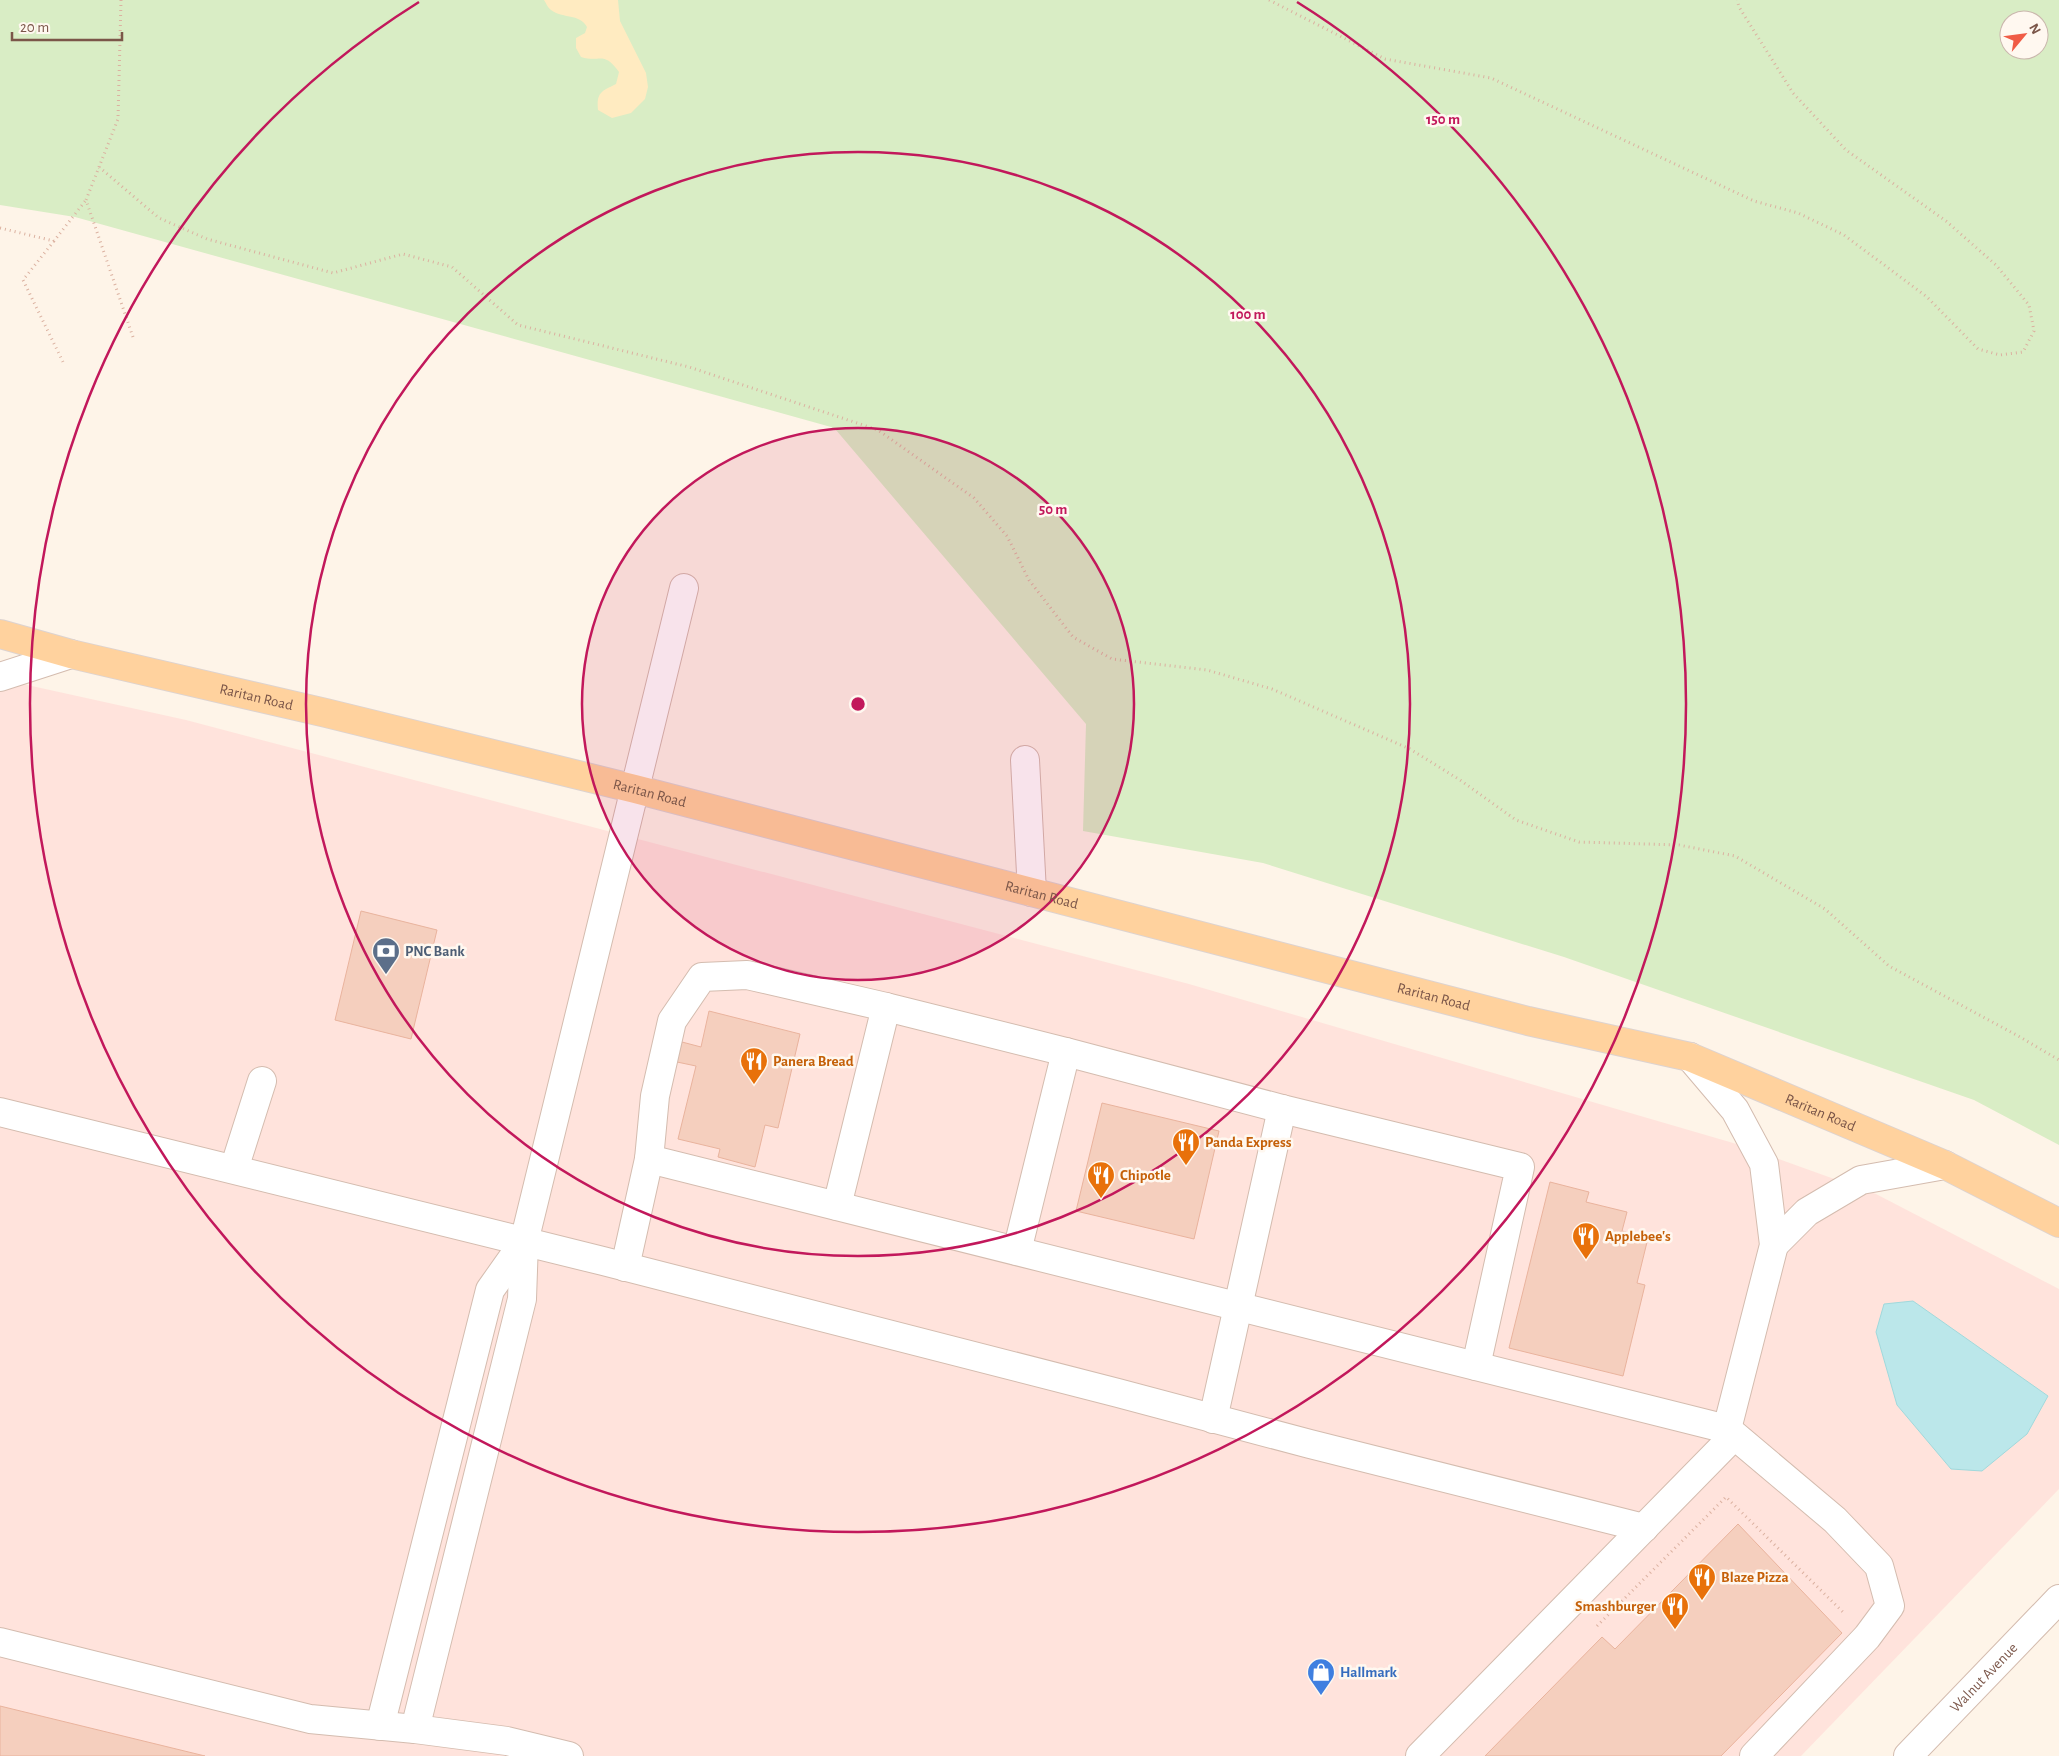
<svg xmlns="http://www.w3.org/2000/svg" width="2059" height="1756" font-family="'Alegreya Sans',sans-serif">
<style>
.commercial{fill:#ffe3dc}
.green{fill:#d9edc5;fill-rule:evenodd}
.sand{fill:#ffebc1}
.water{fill:#bbe7ea;stroke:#a0d9dc}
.building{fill:#f5cfbe;stroke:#e9b39d}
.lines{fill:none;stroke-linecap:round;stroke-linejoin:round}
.minor-casing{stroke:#d4bcaf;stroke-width:30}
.major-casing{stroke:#ddd3d0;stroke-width:30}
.path{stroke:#dbb1a0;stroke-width:3;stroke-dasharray:1 4;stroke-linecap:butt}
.minor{stroke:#fff;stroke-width:28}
.major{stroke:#ffd29e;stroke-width:28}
.ring{fill:none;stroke:#c2185b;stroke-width:2.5}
.labels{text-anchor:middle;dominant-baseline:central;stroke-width:5;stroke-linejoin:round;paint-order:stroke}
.street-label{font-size:15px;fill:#7b5649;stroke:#fff8f0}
.service-label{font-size:15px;font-weight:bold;fill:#4e5e75;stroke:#fff8f0;text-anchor:start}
.food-label{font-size:15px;font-weight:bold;fill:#c56008;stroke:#fff8f0;text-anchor:start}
.shop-label{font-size:15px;font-weight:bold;fill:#366cbe;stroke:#fff8f0;text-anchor:start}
.centre{fill:#c2185b;stroke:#fff8f0;stroke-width:2.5}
.ring-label{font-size:15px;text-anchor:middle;font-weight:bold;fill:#c2185b;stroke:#fff8f0;stroke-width:5;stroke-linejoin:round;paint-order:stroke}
</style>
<rect width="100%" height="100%" fill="#fef4e8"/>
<path class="commercial" d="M0,679L186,720L1189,984L1740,1145L1876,1194L2059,1289V1489L1801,1756H0Z"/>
<path class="green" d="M0,0H2059V1145L1974,1100L1564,957L1263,863L1083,831L1086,724L836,430L831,427L75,217L0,205ZM2009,20H2039V50H2009Z"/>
<path class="sand" d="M544,0H618L620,21L646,73L648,87L645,99L631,113L612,118L598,110C596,92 602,91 616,84L619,72C603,50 601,63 581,57L576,48V38L585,33L587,27C579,13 563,19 551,10C548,8 546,3 544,0Z"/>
<path class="water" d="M1913,1301L2048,1396L2027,1434L1982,1471L1951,1469L1897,1405L1876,1332L1884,1304Z"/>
<path class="building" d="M361,911L437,930L411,1039L335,1020Z
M709,1011L800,1034L778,1128L765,1125L755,1167L718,1157L720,1149L678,1139L696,1066L677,1062L682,1042L701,1047Z
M1102,1103L1219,1131L1194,1239L1076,1211Z
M1550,1182L1589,1192L1586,1202L1627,1212L1622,1231L1648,1238L1637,1283L1645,1285L1623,1376L1509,1348Z
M1738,1524L1842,1633L1721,1756H1485L1602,1637L1615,1649Z
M0,1706L205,1756H0Z"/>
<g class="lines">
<g class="minor-casing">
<g id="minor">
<path d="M0,677L71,654"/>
<path d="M1025,760L1032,892"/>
<path d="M1066,1052L1282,1109L1520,1167L1476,1366"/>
<path d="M0,1112L603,1261L1118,1393L1310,1444L1644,1528"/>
<path d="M649,1159L1727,1429L1835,1520L1879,1566L1890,1606L1867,1637L1754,1756"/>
<path d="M234,1169L262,1081"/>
<path d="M837,1206L886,1007L1066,1052L1017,1251"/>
<path d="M1774,1245L1807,1212L1861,1180L1945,1165"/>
<path d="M625,1267L649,1159L655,1096L672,1021L702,977L747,975L886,1007"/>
<path d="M1213,1419L1282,1109"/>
<path d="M0,1642L310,1719L415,1729L507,1741L569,1756"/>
<path d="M380,1726L490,1290L524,1242"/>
<path d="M415,1729L522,1299L524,1242L684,588"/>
<path d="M1420,1756L1726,1444L1727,1429L1774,1245L1764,1164L1735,1110L1690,1057"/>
<path id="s1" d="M1908,1756L2059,1599"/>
</g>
</g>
<g class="major-casing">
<g id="major">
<path id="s2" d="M0,634L71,654L326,713L635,789L1528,1021L1690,1057L1945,1165L2059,1223"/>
</g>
</g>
<path class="path" d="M121,0L118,119L86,200L134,340
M1269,0L1385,59L1491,78L1754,201L1798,213L1844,235L1927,297L1978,349L2000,355L2023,352L2034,331L2029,305L1996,265L1946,221L1846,150L1793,93L1739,7L1737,0
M99,167L159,218L207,239L333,273L403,254L452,267L518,325L689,367L878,430L974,498L1007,536L1029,580L1073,637L1112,659L1207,670L1272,689L1410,749L1460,780L1516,820L1579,842L1679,845L1735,856L1825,909L1889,966L2020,1037L2059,1060
M0,228L54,241L86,200
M54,241L23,280L64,364
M1597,1626L1726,1497L1845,1614"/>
<use href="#minor" class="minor"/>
<use href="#major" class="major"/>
</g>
<circle cx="858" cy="704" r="276" fill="#c2185b" fill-opacity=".12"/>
<g class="ring">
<circle cx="858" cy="704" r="276"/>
<circle cx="858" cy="704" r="552"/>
<path d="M1297 2A828 828 0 1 1 419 2"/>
</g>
<defs>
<g id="bank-pin" transform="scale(1.4375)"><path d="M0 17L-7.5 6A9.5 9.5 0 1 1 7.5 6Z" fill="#5c6f8a" stroke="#fff8f0"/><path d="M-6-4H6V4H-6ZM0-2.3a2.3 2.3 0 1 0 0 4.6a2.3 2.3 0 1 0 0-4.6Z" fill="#fff"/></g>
<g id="restaurant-pin" transform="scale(1.4375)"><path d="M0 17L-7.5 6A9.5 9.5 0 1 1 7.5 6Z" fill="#e8710a" stroke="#fff8f0"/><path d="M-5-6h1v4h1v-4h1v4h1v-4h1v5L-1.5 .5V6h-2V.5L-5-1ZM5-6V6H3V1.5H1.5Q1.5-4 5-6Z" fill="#fff"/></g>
<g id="shop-pin" transform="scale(1.4375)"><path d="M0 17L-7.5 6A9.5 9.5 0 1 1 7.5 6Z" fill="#3f7fe0" stroke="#fff8f0"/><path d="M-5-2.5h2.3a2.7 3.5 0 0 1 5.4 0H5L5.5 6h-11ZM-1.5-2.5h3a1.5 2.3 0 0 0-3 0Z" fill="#fff"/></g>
</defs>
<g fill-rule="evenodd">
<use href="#bank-pin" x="386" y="951"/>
<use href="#restaurant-pin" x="754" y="1061"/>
<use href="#restaurant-pin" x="1186" y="1142"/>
<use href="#restaurant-pin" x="1101" y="1175"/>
<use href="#restaurant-pin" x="1586" y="1236"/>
<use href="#restaurant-pin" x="1702" y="1577"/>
<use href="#restaurant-pin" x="1675" y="1606"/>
<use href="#shop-pin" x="1321" y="1672"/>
</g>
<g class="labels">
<g class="street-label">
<text stroke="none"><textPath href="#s2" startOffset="264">Raritan Road</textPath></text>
<text stroke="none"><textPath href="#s2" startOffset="669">Raritan Road</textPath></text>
<text stroke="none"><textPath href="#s2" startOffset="1074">Raritan Road</textPath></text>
<text stroke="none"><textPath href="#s2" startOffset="1479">Raritan Road</textPath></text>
<text stroke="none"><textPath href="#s2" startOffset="1884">Raritan Road</textPath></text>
<text stroke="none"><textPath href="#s1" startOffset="109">Walnut Avenue</textPath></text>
</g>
<g class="service-label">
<text x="405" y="951">PNC Bank</text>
</g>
<g class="food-label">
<text x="773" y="1061">Panera Bread</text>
<text x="1205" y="1142">Panda Express</text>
<text x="1120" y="1175">Chipotle</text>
<text x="1605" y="1236">Applebee's</text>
<text x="1721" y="1577">Blaze Pizza</text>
<text x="1656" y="1606" text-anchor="end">Smashburger</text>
</g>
<g class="shop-label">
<text x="1340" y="1672">Hallmark</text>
</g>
</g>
<circle cx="858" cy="704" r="8" class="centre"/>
<g class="ring-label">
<text x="1443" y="124">150 m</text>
<text x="1248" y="319">100 m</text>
<text x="1053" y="514">50 m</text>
</g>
<g transform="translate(2024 35) rotate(61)"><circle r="24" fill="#fff8f0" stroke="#cab7ad"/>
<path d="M0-4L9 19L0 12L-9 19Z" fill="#f05c46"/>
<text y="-8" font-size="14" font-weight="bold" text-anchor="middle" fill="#7b5649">N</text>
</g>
<path d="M12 32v8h110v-8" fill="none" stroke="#7b5649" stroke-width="2.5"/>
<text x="20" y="32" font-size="15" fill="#7b5649" stroke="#fff8f0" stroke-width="4" paint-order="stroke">20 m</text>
</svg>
